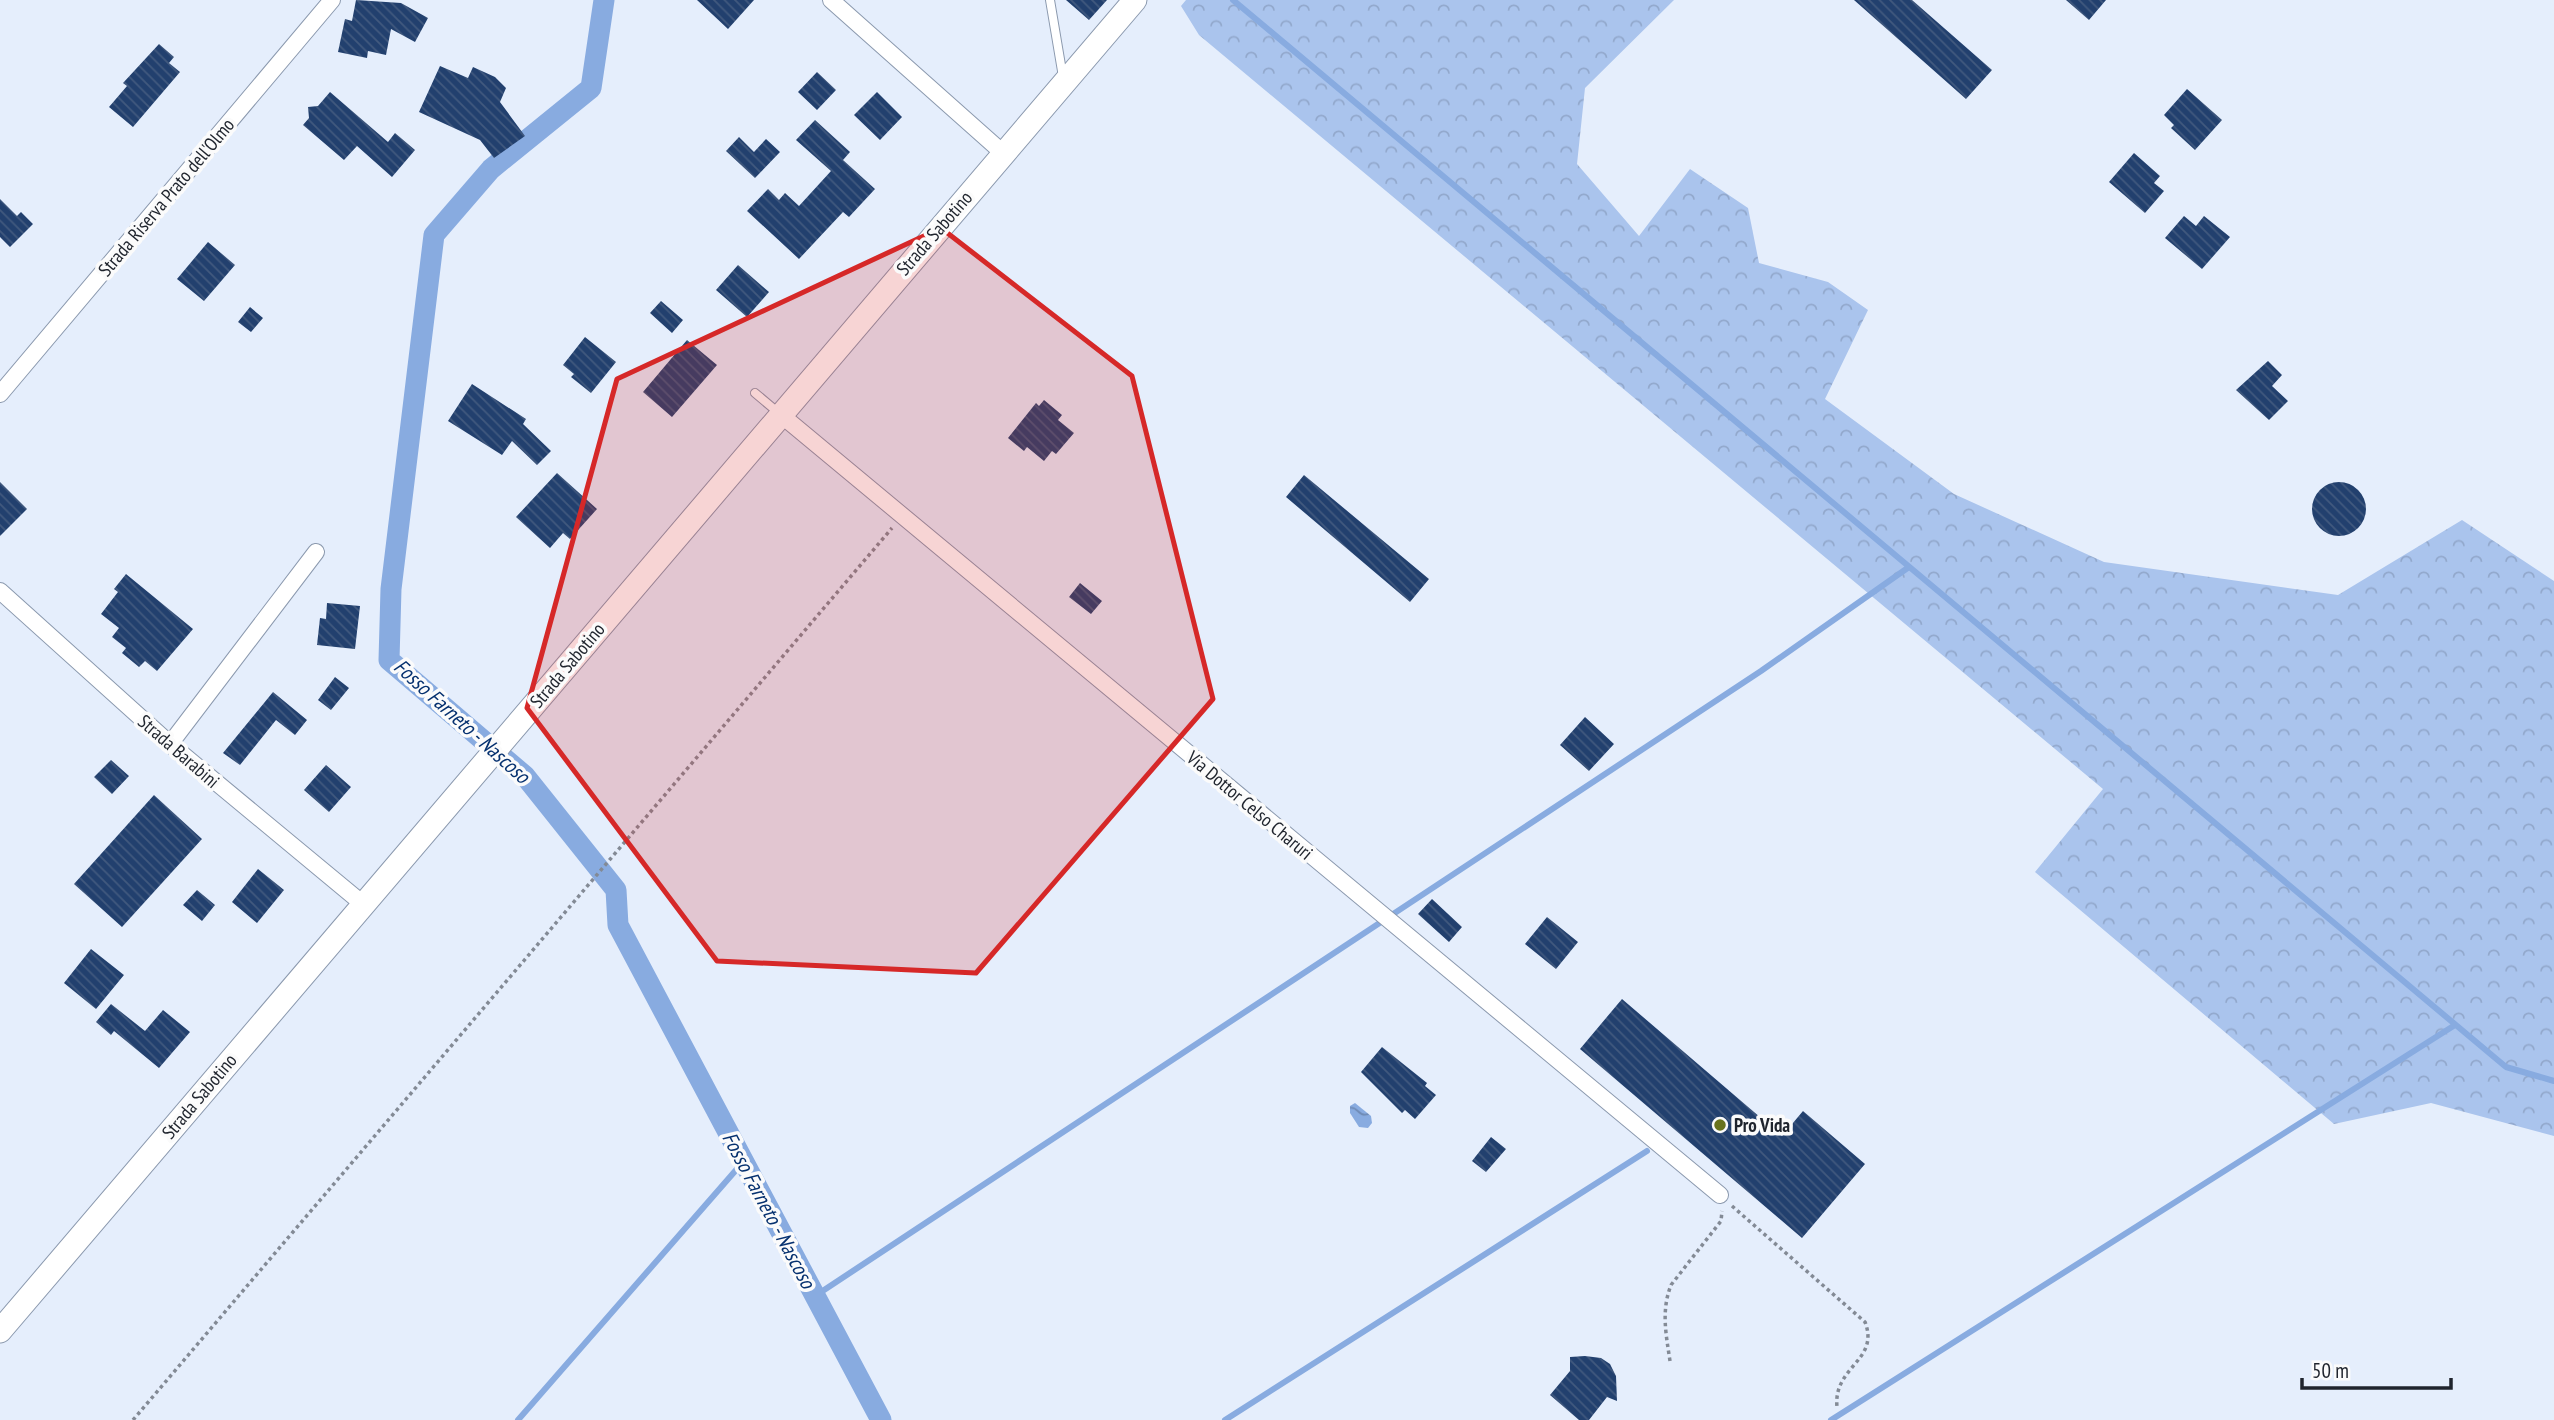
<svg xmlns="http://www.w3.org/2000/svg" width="2554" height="1420" font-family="'PT Sans Narrow',sans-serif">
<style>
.forest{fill:url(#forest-crowns)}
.water{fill:url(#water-waves)}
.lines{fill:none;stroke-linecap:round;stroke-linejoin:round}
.stream{stroke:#88abe0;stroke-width:6}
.canal{stroke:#88abe0;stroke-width:21}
.building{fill:url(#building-back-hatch)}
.lane-casing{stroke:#8b99ae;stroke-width:10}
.street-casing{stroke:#8b99ae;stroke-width:18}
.secondary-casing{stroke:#8b99ae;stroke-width:25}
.path{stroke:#838a95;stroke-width:3.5;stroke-dasharray:3.5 3.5;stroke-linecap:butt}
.lane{stroke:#fff;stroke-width:8}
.street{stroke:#fff;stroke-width:16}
.secondary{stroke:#fff;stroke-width:23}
.marked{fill:#d62828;fill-opacity:0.2;stroke:#d62828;stroke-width:5;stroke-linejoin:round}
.poi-dot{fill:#68731d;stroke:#fbfbfb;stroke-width:2.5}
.labels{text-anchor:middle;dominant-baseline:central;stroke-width:7;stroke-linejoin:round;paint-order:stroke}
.street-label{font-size:19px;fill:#1f242d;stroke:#fbfbfb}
.poi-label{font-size:19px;font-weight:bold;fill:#1f242d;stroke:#fbfbfb;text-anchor:start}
.water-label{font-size:21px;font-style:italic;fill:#06316f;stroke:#fbfbfb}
</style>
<defs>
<pattern id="forest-crowns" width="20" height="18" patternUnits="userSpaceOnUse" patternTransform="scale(1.75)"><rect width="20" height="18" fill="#aac4ed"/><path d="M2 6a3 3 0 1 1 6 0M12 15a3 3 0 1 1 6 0" fill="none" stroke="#92a8cc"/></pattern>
<pattern id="water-waves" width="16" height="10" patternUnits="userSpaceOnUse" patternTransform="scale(1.75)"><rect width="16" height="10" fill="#88abe0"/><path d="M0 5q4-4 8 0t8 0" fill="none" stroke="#6f8bb6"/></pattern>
<pattern id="building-back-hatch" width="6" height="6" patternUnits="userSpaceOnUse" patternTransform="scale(1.75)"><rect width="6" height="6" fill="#22406e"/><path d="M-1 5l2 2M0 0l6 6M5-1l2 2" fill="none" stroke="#41597e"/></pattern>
</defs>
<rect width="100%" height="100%" fill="#e5eefc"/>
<path class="forest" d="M1186,0H1674L1585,88L1577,164L1639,236L1690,169L1748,208L1759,263L1828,282L1868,310L1825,399L1954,494L2104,562L2338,595L2462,520L2554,581V1136L2431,1103L2334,1124L2035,872L2103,789L1199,35L1181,6Z"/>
<path class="water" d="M1355,1103L1371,1116L1372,1123L1368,1128L1359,1127L1350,1113V1106Z"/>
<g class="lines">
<path class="stream" d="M1233,0L2506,1067L2554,1081
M815,1296L1761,671L1909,567
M518,1420L743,1162
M1225,1420L1647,1151
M1831,1420L2455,1025"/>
<path class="canal" d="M604,0L591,88L491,169L434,235L391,589L389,660L525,776L616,890L618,925L881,1420"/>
</g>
<path class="building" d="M356,0L401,3L428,18L415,42L391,29L386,55L368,51L367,58L338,52L345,19L352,21Z
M697,0H754L728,29Z
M1066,0H1107L1089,20Z
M1854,0H1912L1992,70L1966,99Z
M2066,0H2106L2089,20Z
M159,44L174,57L169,63L180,72L133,127L109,107L127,86L123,83Z
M440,66L468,78L473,67L495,77L506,88L500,102L525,136L494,158L480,140L419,112Z
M817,72L836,90L817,110L798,92Z
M2187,89L2222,120L2195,150L2171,128L2174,125L2164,115Z
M330,92L388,142L395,133L415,150L392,177L357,146L344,160L303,125L309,118L308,107L318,106Z
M877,92L902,117L880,140L854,115Z
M815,120L850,152L843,160L875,189L849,217L843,212L799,259L747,211L768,189L779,200L785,193L799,206L831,171L796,140Z
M739,137L754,152L766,139L780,152L755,178L726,151Z
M2134,153L2160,176L2154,183L2164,191L2145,213L2109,182Z
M0,199L17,216L21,212L33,224L10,247L0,237Z
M2184,216L2196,226L2204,216L2230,237L2202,269L2165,238Z
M208,242L235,265L204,301L177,279Z
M738,265L769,292L747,317L716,290Z
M661,301L683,320L672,333L650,313Z
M250,307L263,318L251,332L238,322Z
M585,337L616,362L591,393L571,377L574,374L563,365Z
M687,340L717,365L672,417L643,392Z
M2268,361L2282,375L2272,386L2288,401L2269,420L2236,390Z
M472,384L526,419L523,424L551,451L537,465L512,441L502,455L448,421Z
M1044,400L1062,415L1058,420L1074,433L1056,454L1052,451L1044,461L1027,447L1024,451L1008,438L1036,403L1039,406Z
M557,473L597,509L570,539L563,533L550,548L516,517Z
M1304,475L1429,579L1410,602L1286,497Z
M2312 509a27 27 0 1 1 54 0a27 27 0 1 1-54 0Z
M0,482L27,509L0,536Z
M126,574L193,629L157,671L145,661L139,667L122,653L126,648L112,637L119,628L101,614L118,592L114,589Z
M1080,583L1102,601L1091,614L1069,597Z
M327,603L360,606L355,649L317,645L320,618L326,619Z
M335,677L349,688L331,710L318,700Z
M273,692L307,720L295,735L276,720L240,765L223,753Z
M1585,717L1614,744L1589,771L1560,745Z
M111,760L129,776L112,794L94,777Z
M326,765L351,787L329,812L304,790Z
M154,795L202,839L122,927L74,884Z
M258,869L284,890L257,923L232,902Z
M197,890L215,905L202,921L183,905Z
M1432,899L1462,927L1449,942L1418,914Z
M1547,917L1578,942L1556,969L1525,944Z
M91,949L124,975L96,1009L64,983Z
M1622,999L1782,1136L1803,1111L1865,1164L1802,1238L1580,1049Z
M111,1004L145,1031L163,1010L190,1032L159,1068L114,1031L111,1035L96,1022Z
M1382,1047L1427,1083L1425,1086L1436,1095L1415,1119L1405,1110L1402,1113L1361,1072Z
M1491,1137L1506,1149L1486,1172L1472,1161Z
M1585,1356L1601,1358L1610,1364L1616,1376L1617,1401L1607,1397L1589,1420H1579L1550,1395L1570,1371V1357Z"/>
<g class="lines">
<g class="lane-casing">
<path id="lane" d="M1050,0L1063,77
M755,393L780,414"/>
</g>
<g class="street-casing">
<path id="street" d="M831,0L1003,153
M0,394L332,0
M780,414L1720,1195
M0,591L170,744L363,904
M170,744L316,552"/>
</g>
<g class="secondary-casing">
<path id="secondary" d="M0,1331L1135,0"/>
</g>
<path class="path" d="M1732,1206L1865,1322C1880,1361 1833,1366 1837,1407
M1670,1361C1666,1334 1661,1311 1671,1285L1721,1221L1722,1211
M133,1420L892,528"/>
<use href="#lane" class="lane"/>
<use href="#street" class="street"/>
<use href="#secondary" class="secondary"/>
</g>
<path class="marked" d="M941,228L1132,376L1213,699L976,973L717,961L527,708L617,379Z"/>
<circle class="poi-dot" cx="1720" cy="1125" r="7"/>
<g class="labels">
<g class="street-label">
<text transform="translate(166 197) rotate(-50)">Strada Riserva Prato dell'Olmo</text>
<text transform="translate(934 233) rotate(-49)">Strada Sabotino</text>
<text transform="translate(567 665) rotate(-50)">Strada Sabotino</text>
<text transform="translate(179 751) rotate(41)">Strada Barabini</text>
<text transform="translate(1250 805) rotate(40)">Via Dottor Celso Charuri</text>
<text transform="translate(199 1096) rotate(-50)">Strada Sabotino</text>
</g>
<g class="poi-label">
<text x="1734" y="1125">Pro Vida</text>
</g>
<g class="water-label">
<text transform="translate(462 721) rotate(42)">Fosso Farneto - Nascoso</text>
<text transform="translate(769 1210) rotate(62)">Fosso Farneto - Nascoso</text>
</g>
</g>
<path d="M2302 1378v10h149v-10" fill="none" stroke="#1f242d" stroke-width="3.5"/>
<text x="2312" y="1378" font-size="21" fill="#1f242d" stroke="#fbfbfb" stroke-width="5" paint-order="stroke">50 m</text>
</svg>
